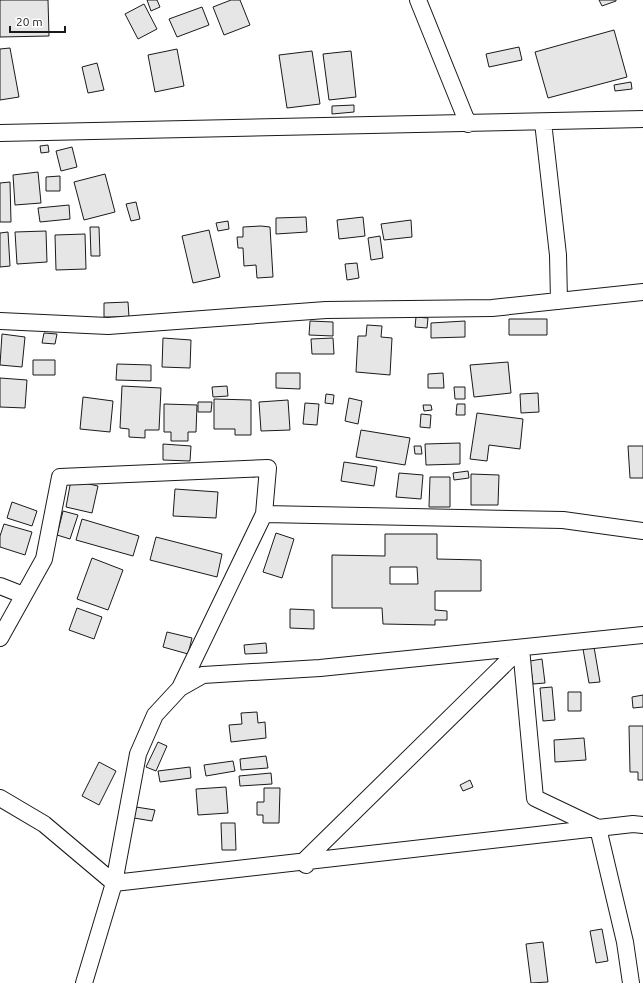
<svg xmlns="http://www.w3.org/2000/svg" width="643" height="983" font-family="Ubuntu,sans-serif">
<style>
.building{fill:#e6e6e6;stroke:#1a1a1a;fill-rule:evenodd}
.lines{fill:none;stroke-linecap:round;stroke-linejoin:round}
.street-casing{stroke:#1a1a1a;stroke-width:18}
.street{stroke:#fff;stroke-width:16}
</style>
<rect width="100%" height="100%" fill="#fff"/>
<path class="building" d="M0,0H48L49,36L0,37Z
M147,0H157L160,7L151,11Z
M231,0H240L250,25L224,35L213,7Z
M599,0H616V1L602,6Z
M144,4L157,29L138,39L125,14Z
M202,7L209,25L177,37L169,19Z
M614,30L627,77L548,98L535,52Z
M519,47L522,60L489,67L486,54Z
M10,48L19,97L0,100V49Z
M177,49L184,86L155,92L148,55Z
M312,51L320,104L287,108L279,55Z
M351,51L356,97L329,100L323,54Z
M97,63L104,90L88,93L82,67Z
M631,82L632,89L615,91L614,85Z
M354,105V112L332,114V106Z
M48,145L49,152L41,153L40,146Z
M72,147L77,167L61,171L56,151Z
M38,172L41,203L15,205L13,175Z
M105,174L115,212L84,220L74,182Z
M60,176V191H46V177Z
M10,182L11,222H0V183Z
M136,202L140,219L131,221L126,204Z
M69,205L70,219L40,222L38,208Z
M306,217L307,232L276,234V218Z
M363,217L365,236L339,239L337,220Z
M411,220L412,237L384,240L381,224Z
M228,221L229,229L218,231L216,223Z
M261,226L270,227L273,277L257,278L256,265L244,266L243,248H238L237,237H243V227Z
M90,227H99L100,256H91Z
M209,230L220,277L193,283L182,236Z
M46,231L47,262L17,264L15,232Z
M8,232L10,266L0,267V233Z
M85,234L86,269L56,270L55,235Z
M380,236L383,258L371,260L368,238Z
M357,263L359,278L347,280L345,264Z
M128,302L129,317H104V303Z
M416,317L428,318L427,328L415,327Z
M509,319H547V335H509Z
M310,321L333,322V336L309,335Z
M465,321V337L431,338V323Z
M367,325L382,326L381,337L392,338L390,375L356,372L358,336H366Z
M44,333L57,334L55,344L42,343Z
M2,334L25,337L22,367L0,365Z
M163,338L191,340L190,368L162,367Z
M333,338L334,354H312L311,339Z
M33,360H55V375H33Z
M508,362L511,393L474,397L470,365Z
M117,364L151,365V381L116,380Z
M276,373H300V389L276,388Z
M443,373L444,388H428V374Z
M0,378L27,380L25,408L0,407Z
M122,386L161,388L159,430H145V438L129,437V429L120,428Z
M227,386L228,396L213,397L212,387Z
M454,387H465V399H455Z
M538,393L539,412L521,413L520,394Z
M326,394L334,395L333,404L325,403Z
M83,397L113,401L110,432L80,429Z
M349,398L362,401L358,424L345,421Z
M214,399L251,400V435H235V429H214Z
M288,400L290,430L261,431L259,402Z
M198,402H212L211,412H198Z
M305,403L319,404L317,425L303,424Z
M164,404L197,405L196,432H188V441H171V432H164Z
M457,404H465V415H456Z
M423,405H431L432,410L424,411Z
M477,413L523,419L520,449L489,445L487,461L470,459Z
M421,414L431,415L430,428L420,427Z
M361,430L410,438L405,465L356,457Z
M460,443V464L426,465L425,444Z
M163,444L191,446L190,461L163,460Z
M414,446H421L422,454H415Z
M628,446H643V478H630Z
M344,462L377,467L374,486L341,481Z
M468,471L469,478L454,480L453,473Z
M399,473L423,475L421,499L396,497Z
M471,474L499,475L498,505H471Z
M430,477H450V507H429Z
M71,480L98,486L92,513L66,507Z
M175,489L218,492L216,518L173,516Z
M12,502L37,511L32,526L7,518Z
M63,511L78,515L70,539L57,535Z
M82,519L139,536L133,556L76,540Z
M4,524L32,532L25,555L0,547V536Z
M276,533L294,539L282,578L263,572Z
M385,534H437V559L481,560V591H435V610L447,611V620H435V625L383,624L382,608H332V555L385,556ZM390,567H417L418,584H390Z
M156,537L222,554L217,577L150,560Z
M92,558L123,570L108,610L77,599Z
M77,608L102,617L94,639L69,630Z
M290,609L314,610V629L290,628Z
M167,632L192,638L188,654L163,647Z
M266,643L267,653L245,654L244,645Z
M594,647L600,682L589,683L583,649Z
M542,659L545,683L533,684L530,661Z
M552,687L555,720L543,721L540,688Z
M568,692H581V711H568Z
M643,695V707L633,708L632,697Z
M257,712L258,723L265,722L266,738L231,742L229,725L242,724L241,713Z
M629,726H643V780H638V772H630Z
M584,738L586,760L555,762L554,740Z
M158,742L167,746L156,771L146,767Z
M266,756L268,768L241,770L240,759Z
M233,761L235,771L206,776L204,765Z
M99,762L116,771L99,805L82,796Z
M190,767L191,778L160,782L158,771Z
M271,773L272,784L240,786L239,776Z
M470,780L473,787L463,791L460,785Z
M226,787L228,813L198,815L196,789Z
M264,788H280L279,823H263V815H257V802H264Z
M136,807L155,810L152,821L134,818Z
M221,823H235L236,850H222Z
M602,929L608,961L596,963L590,931Z
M543,942L548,982L531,983L526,944Z"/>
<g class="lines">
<g class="street-casing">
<path id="street" d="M418,0L468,124
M543,122L558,255L559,301
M0,133L643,119
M0,321L108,326L326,310L492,308L643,292
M0,586L23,595
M0,638L44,559L60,477L268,468L264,514
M180,688L264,514L563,520L643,531
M0,798L44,824L114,883L138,754L155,715L180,688L203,675L320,668L643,635
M306,865L304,861L521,648L535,798L598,828L625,942L631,983
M84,983L114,883L633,824L643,825"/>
</g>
<use href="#street" class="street"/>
</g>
<path d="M10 26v6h55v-6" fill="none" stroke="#1a1a1a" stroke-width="2"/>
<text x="16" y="26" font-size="12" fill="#1a1a1a" stroke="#ffffff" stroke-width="3" paint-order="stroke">20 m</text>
</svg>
